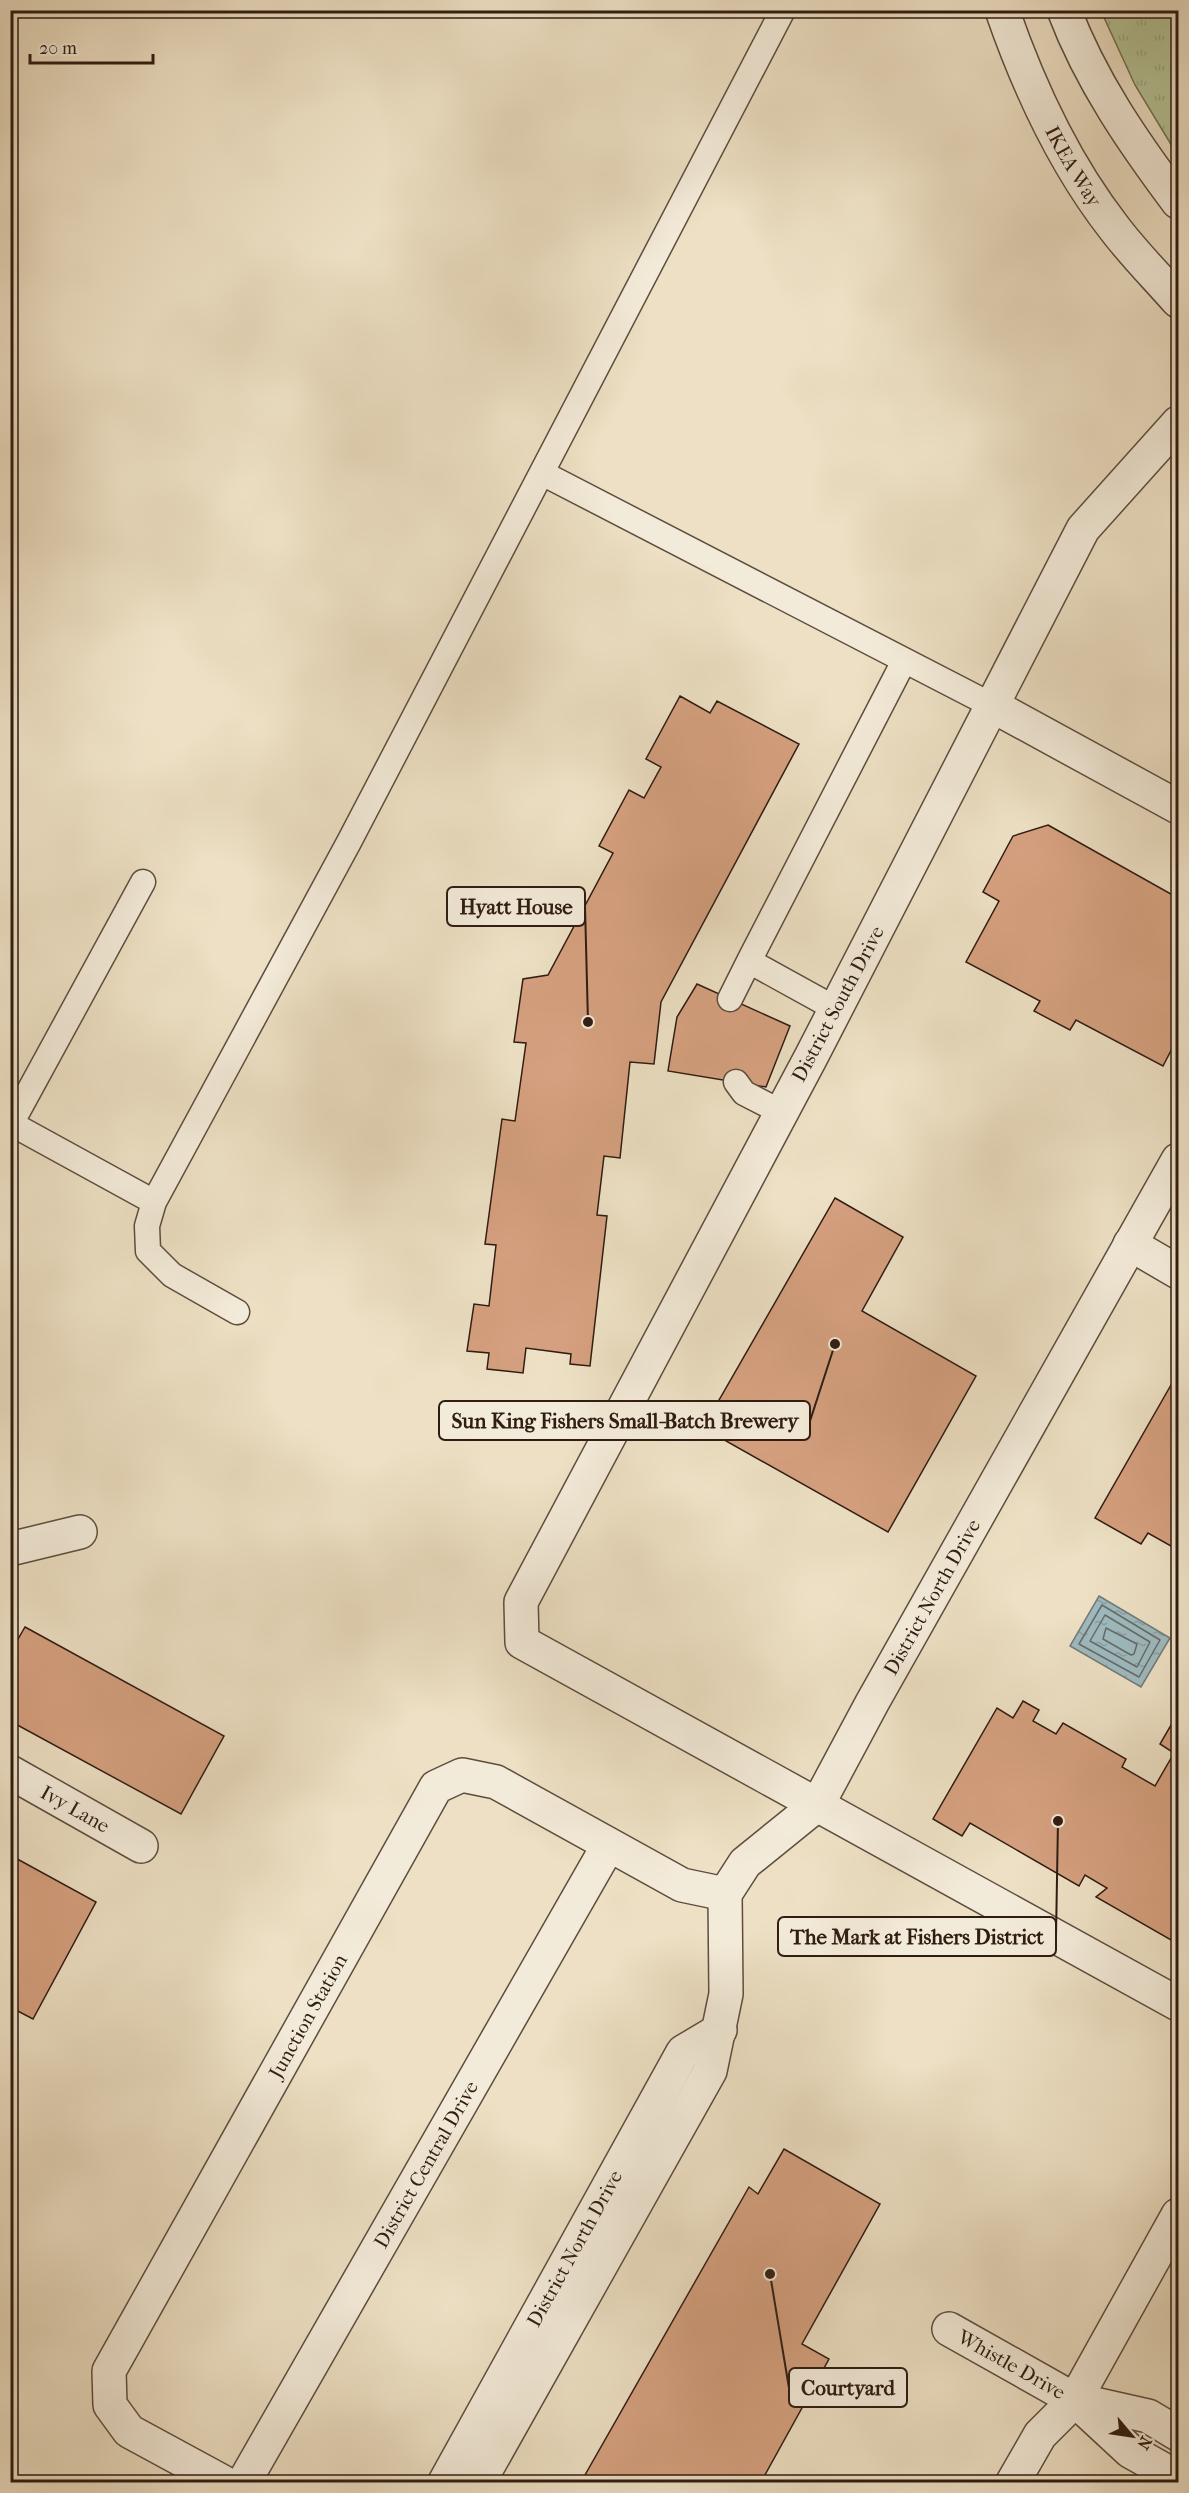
<svg xmlns="http://www.w3.org/2000/svg" width="1189" height="2493" font-family="'IM FELL French Canon',serif">
<style>
.grass{fill:url(#grass-tufts);stroke:#727055;stroke-width:1.5}
.water{fill:url(#water-ripples);stroke:#727b7a;stroke-width:1.5}
.lines{fill:none;stroke-linecap:round;stroke-linejoin:round}
.shore{stroke:#666b69;stroke-width:1.5}
.building{fill:#d5a07f;stroke:#2f1c13;stroke-width:1.5}
.service-casing{stroke:#5e4d3f;stroke-width:27}
.minor-casing{stroke:#5e4d3f;stroke-width:36}
.service{stroke:#f3ebd9;stroke-width:24}
.minor{stroke:#f3ebd9;stroke-width:33}
.labels{text-anchor:middle;dominant-baseline:central;stroke-width:4.5;stroke-linejoin:round;paint-order:stroke}
.street-label{font-size:20px;fill:#2f1c13;stroke:#f3ebd9}
.leader{fill:none;stroke:#2f1c13;stroke-width:2}
.callout-dot{fill:#2f1c13;stroke:#f3ebd9;stroke-width:2}
.callout{fill:#f3ebd9;stroke:#2f1c13;stroke-width:2}
.callout-label{font-size:21px;text-anchor:middle;font-weight:bold;fill:#2f1c13}
</style>
<defs>
<pattern id="grass-tufts" width="24" height="20" patternUnits="userSpaceOnUse" patternTransform="scale(1.5)"><rect width="24" height="20" fill="#b4c397"/><path d="M3 7l-1-3M5 7V3M7 7l1-3M15 17l-1-3M17 17v-4M19 17l1-3" fill="none" stroke="#9ba781"/></pattern>
<pattern id="water-ripples" width="26" height="14" patternUnits="userSpaceOnUse" patternTransform="scale(1.5)"><rect width="26" height="14" fill="#9ebabf"/><path d="M2 4q2-2 4 0t4 0M15 11q2-2 4 0t4 0" fill="none" stroke="#889fa3"/></pattern>
</defs>
<rect width="100%" height="100%" fill="#ede0c4"/>
<filter id="stains"><feTurbulence type="fractalNoise" baseFrequency=".00333" numOctaves="4"/><feColorMatrix values="0 0 0 0 .2 0 0 0 0 .09 0 0 0 0 .02 0 0 0 .5 -.17"/></filter>
<radialGradient id="worn" r=".72"><stop offset=".6" stop-color="#630" stop-opacity="0"/><stop offset="1" stop-color="#630" stop-opacity=".3"/></radialGradient>
<path class="grass" d="M1101,11H1178V156L1135,85Z"/>
<path class="water" d="M1099,1596L1170,1638L1141,1687L1070,1646Z"/>
<g class="lines">
<path class="shore" d="M1102,1605L1160,1640L1139,1677L1079,1644Z
M1105,1615L1150,1642L1137,1667L1090,1641Z
M1106,1628L1137,1644L1134,1654L1131,1655L1103,1639Z"/>
</g>
<path class="building" d="M680,696L710,713L717,701L799,744L661,1002L654,1064L630,1062L620,1158L604,1156L597,1215L607,1216L590,1366L570,1364L571,1354L526,1348L523,1373L487,1369L489,1353L467,1351L474,1304L489,1306L496,1245L485,1244L502,1119L515,1121L526,1043L514,1042L523,979L548,975L613,853L599,846L629,790L644,798L661,767L646,759Z
M1048,825L1178,898V1037L1163,1066L1076,1020L1070,1030L1034,1011L1040,1001L966,962L999,901L983,892L1013,836Z
M697,984L790,1026L766,1087L668,1071L677,1017Z
M835,1198L903,1237L862,1311L976,1376L888,1532L703,1428Z
M1171,1385L1178,1389V1550L1148,1533L1141,1544L1095,1518Z
M25,1627L224,1736L181,1814L10,1721V1653Z
M1023,1701L1039,1710L1033,1721L1056,1734L1063,1723L1126,1759L1122,1767L1155,1786L1174,1753L1160,1744L1178,1713V1944L1096,1897L1107,1888L1085,1875L1079,1886L970,1823L962,1836L933,1819L997,1708L1013,1718Z
M10,1855L96,1902L33,2019L10,2007Z
M784,2149L880,2204L802,2344L829,2359L761,2482H581L749,2187L758,2194Z"/>
<g class="lines">
<g class="service-casing">
<path id="service" d="M542,473L993,706
M730,999L749,961
M836,1009L749,961L904,661
M736,1082L744,1093L781,1112
M10,1123L154,1202L349,842L783,10
M11,1124L143,882
M154,1202L147,1226L148,1251L172,1275L237,1312"/>
</g>
<g class="minor-casing">
<g id="minor">
<path id="s1" d="M1002,10C1029,88 1064,164 1115,229C1134,254 1157,277 1178,301"/>
<path d="M1064,10C1091,81 1133,142 1178,202"/>
<path d="M1178,423L1083,529L811,1057L521,1602L522,1642L1178,2004"/>
<path d="M993,706L1178,807"/>
<path d="M1130,1244L1178,1272"/>
<path d="M10,1549L80,1532"/>
<path id="s2" d="M10,1772L141,1846"/>
<path id="s3" d="M949,2329L1075,2400L1130,2451L1178,2478"/>
<path d="M1077,2400L1148,2416L1178,2434"/>
<path id="s4" d="M223,2482L129,2431L110,2405L109,2371L436,1787L462,1775L496,1782L682,1885L725,1894"/>
<path id="s5" d="M244,2482L608,1846"/>
<path id="s6" d="M445,2482L683,2052L720,2030"/>
<path id="s7" d="M479,2482L710,2071L726,1994L725,1894L745,1863L818,1804L872,1703L1178,1160"/>
<path d="M1013,2482L1040,2435L1075,2400L1178,2215"/>
</g>
</g>
<use href="#service" class="service"/>
<use href="#minor" class="minor"/>
</g>
<g class="labels">
<g class="street-label">
<text stroke="none"><textPath href="#s1" startOffset="172">IKEA Way</textPath></text>
<text transform="translate(838 1004) rotate(-62)">District South Drive</text>
<text stroke="none"><textPath href="#s7" startOffset="1017">District North Drive</textPath></text>
<text stroke="none"><textPath href="#s2" startOffset="75">Ivy Lane</textPath></text>
<text stroke="none"><textPath href="#s4" startOffset="580">Junction Station</textPath></text>
<text stroke="none"><textPath href="#s5" startOffset="366">District Central Drive</textPath></text>
<text stroke="none"><textPath href="#s6" startOffset="267">District North Drive</textPath></text>
<text stroke="none"><textPath href="#s3" startOffset="72">Whistle Drive</textPath></text>
</g>
</g>
<path class="leader" d="M588 1022L585 906M835 1344L810 1421M1058 1821L1056 1936M770 2274L789 2388"/>
<g class="callout-dot">
<circle cx="588" cy="1022" r="6"/>
<circle cx="835" cy="1344" r="6"/>
<circle cx="1058" cy="1821" r="6"/>
<circle cx="770" cy="2274" r="6"/>
</g>
<g class="callout">
<rect x="447" y="887" width="138" height="39" rx="6"/>
<rect x="439" y="1401" width="371" height="39" rx="6"/>
<rect x="778" y="1917" width="278" height="39" rx="6"/>
<rect x="789" y="2368" width="118" height="39" rx="6"/>
</g>
<g class="callout-label">
<text x="516" y="914">Hyatt House</text>
<text x="625" y="1428">Sun King Fishers Small-Batch Brewery</text>
<text x="917" y="1944">The Mark at Fishers District</text>
<text x="848" y="2395">Courtyard</text>
</g>
<rect width="1189" height="2493" fill="none" stroke="#ede0c4" stroke-width="36"/>
<rect x="12" y="12" width="1165" height="2469" fill="none" stroke="#2f1c13" stroke-width="3"/>
<rect x="18" y="18" width="1153" height="2457" fill="none" stroke="#2f1c13" stroke-width="1.5"/>
<g transform="translate(1132 2436) rotate(119)" stroke="#f3ebd9" stroke-width="4.5" paint-order="stroke">
<path d="M0-4.5L10 22L0 15L-10 22Z" fill="#2f1c13"/>
<text y="-9" font-size="16" font-weight="bold" text-anchor="middle" fill="#2f1c13">N</text>
</g>
<path d="M30 54v9h123v-9" fill="none" stroke="#2f1c13" stroke-width="3"/>
<text x="39" y="54" font-size="18" fill="#2f1c13" stroke="#f3ebd9" stroke-width="4.5" paint-order="stroke">20 m</text>
<rect width="100%" height="100%" filter="url(#stains)"/>
<rect width="100%" height="100%" fill="url(#worn)"/>
</svg>
